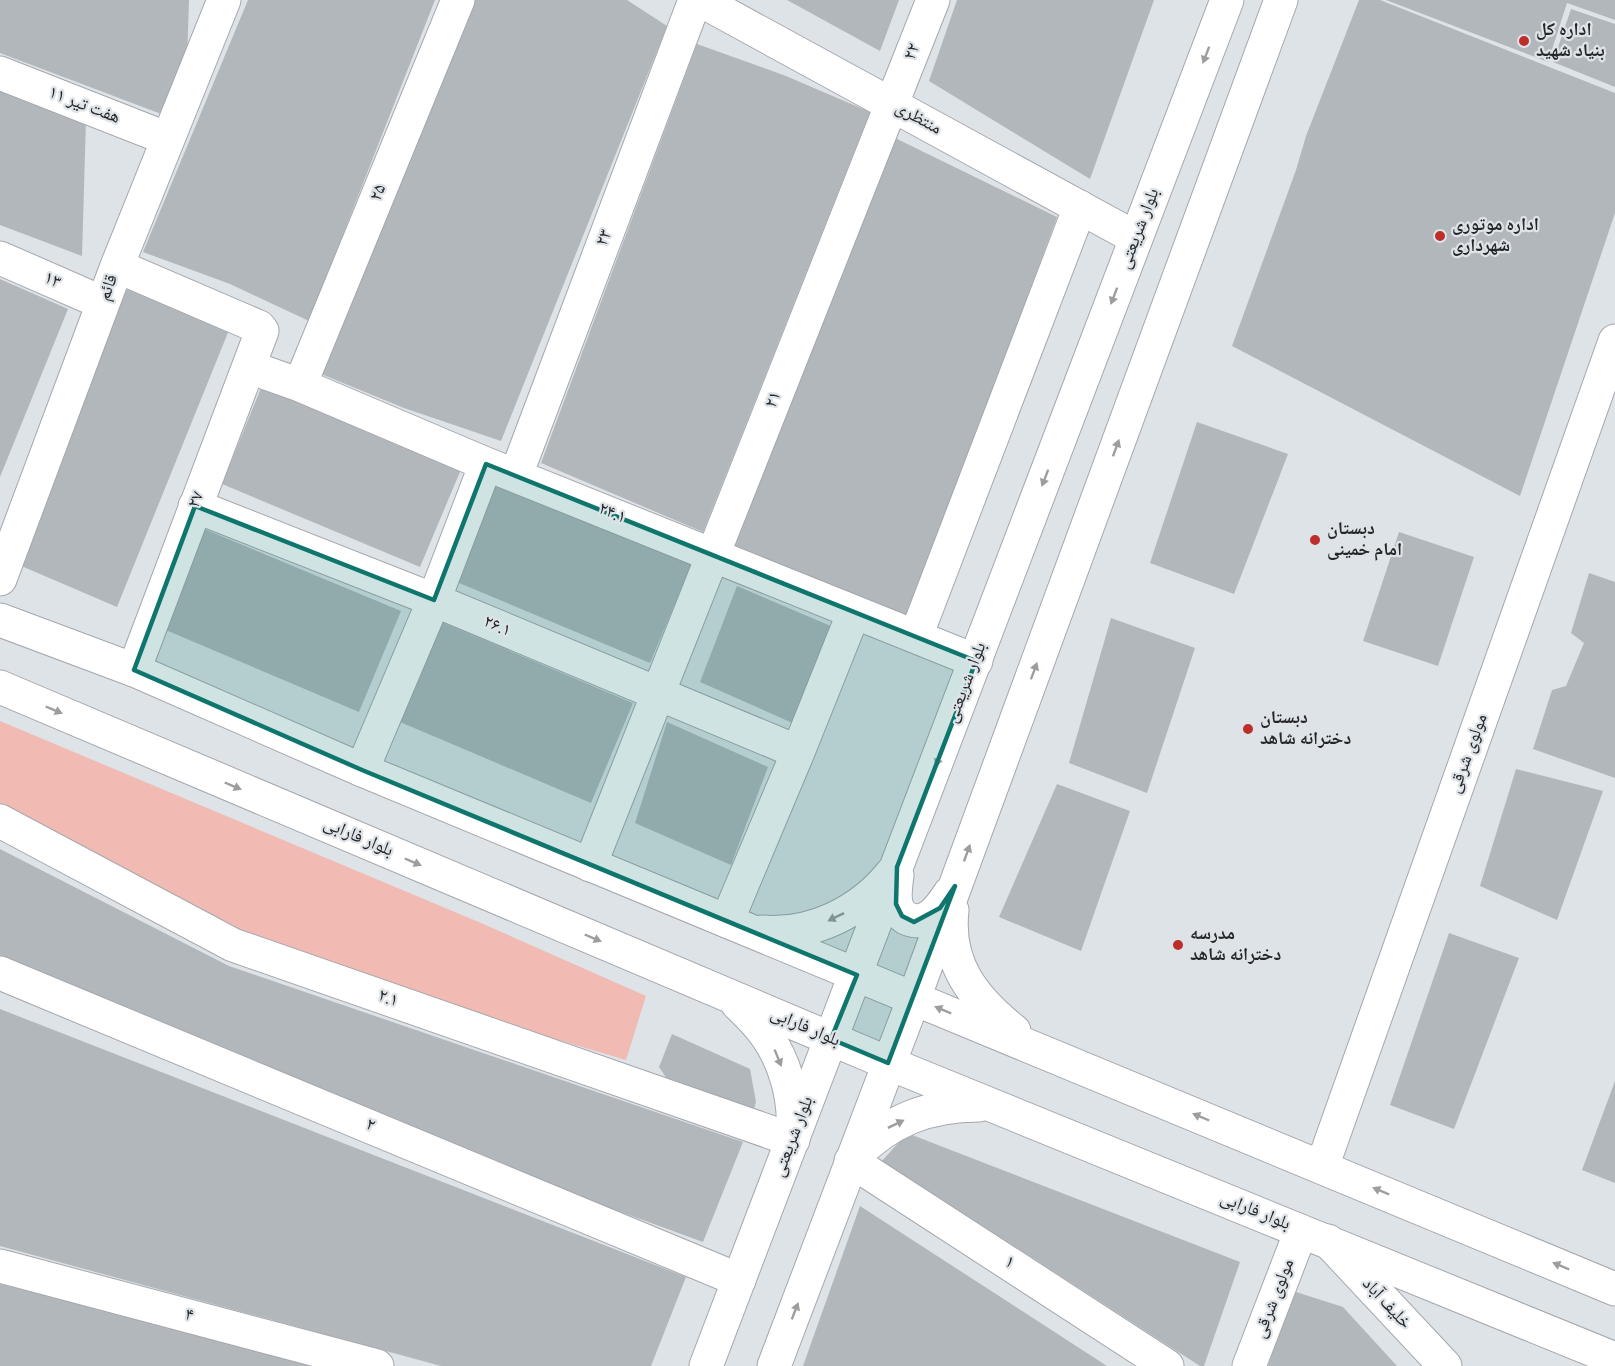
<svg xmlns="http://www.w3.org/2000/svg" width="1615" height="1366" font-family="Georgia,'Noto Naskh Arabic',serif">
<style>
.green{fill:#f1bab3}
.building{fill:#b2b7bc}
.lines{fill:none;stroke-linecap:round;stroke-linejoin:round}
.minor-casing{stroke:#a4a8ad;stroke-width:35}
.major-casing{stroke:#a4a8ad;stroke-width:35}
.minor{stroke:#fff;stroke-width:33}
.major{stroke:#fff;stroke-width:33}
.oneway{fill:#9c9d9e}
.marked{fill:#0f766e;fill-opacity:0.2;stroke:#0f766e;stroke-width:4.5;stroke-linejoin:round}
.poi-dot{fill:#bd2e2a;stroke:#dee3e8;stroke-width:2}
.labels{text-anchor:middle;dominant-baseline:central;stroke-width:4.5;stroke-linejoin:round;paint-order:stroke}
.poi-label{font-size:18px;font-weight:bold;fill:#242628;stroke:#dee3e8;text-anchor:start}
.street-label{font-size:18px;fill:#242628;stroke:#dee3e8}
</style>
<rect width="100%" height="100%" fill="#dee3e8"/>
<path class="green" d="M0,721L481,923L646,996L626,1060L424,1000L247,935L0,807Z"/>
<path class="building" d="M0,0H189L185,123L0,53Z
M248,0H435L309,321L230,284L143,252Z
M473,0H627L667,26L501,441L404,408L321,374Z
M787,0H899L880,51Z
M957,0H1154L1090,179L929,81Z
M1359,0H1380L1615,93V213L1520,496L1232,346L1296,170L1306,136Z
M1386,0H1615V20L1567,3L1548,62Z
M1571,9L1615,24V87L1553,62Z
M697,44L786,76L870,112L703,532L541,463Z
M0,88L86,119L82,256L0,225Z
M895,138L1057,217L908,619L733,550Z
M0,279L68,309L0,477Z
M127,289L229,330L117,607L19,565Z
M263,383L462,467L420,567L222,484Z
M1197,422L1288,454L1234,594L1150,563Z
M493,479L692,563L650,663L452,580Z
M202,528L401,611L359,712L161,628Z
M1399,532L1474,557L1438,666L1363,641Z
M1589,573L1615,582V778L1533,749L1552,690L1566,686L1584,643L1571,633Z
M737,586L833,627L797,725L700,682Z
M1111,618L1195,648L1147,793L1069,763Z
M434,619L633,703L591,803L393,719Z
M667,722L768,767L731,865L635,823Z
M1516,769L1603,791L1557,920L1480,886Z
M1057,784L1130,811L1081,951L999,917Z
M0,849L229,966L743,1142L703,1242L238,1072L0,958Z
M1449,933L1519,958L1454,1129L1390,1105Z
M0,1009L686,1277L651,1366H441L0,1246Z
M672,1034L750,1069L756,1102L751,1119L675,1091L659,1067Z
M1615,1081V1183L1582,1170Z
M907,1133L1240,1262L1204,1366H1200L882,1161Z
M860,1206L1107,1366H803Z
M0,1284L145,1320L310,1366H0Z
M1293,1291L1343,1307L1397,1366H1268Z"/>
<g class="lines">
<g class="minor-casing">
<path id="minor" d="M700,0L1136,238
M0,73L168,139
M0,258L103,303
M117,266L259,327L262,331L134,670
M249,367L300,385L486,464L976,661
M300,385L458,0
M516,475L695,0
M195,506L434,600L798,752
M0,579L117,266L224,0
M916,636L1080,207
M362,770L434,600L486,464
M0,821L233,945L793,1140
M590,865L933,0
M727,921L798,752L854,612
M0,973L739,1280
M851,1161L1167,1366
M1322,1167L1615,341
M1328,1241L1445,1366
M0,1266L377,1366"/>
</g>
<g class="major-casing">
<path id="major" d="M0,620L134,670L362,770L1615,1289
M0,687L888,1063L1615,1359
M897,875C896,884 894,895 896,903C897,909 901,915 906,918C927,928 940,908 950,893
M952,910C946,964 973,998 1014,1031
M762,932C812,936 861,912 892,873
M737,1003C747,1013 758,1023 766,1035C785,1061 795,1098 793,1130
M854,1157C889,1120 929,1105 979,1105
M706,1366L1227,0
M774,1366L914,998L1281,0
M1249,1366L1301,1231"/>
</g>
<use href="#minor" class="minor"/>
<use href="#major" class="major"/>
</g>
<defs><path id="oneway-solid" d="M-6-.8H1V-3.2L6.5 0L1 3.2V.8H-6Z" transform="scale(1.5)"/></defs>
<g class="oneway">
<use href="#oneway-solid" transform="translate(1206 55) rotate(111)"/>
<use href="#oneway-solid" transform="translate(1114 296) rotate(111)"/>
<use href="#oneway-solid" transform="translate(1116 448) rotate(-70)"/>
<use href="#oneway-solid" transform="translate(1045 478) rotate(111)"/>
<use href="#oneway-solid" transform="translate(1034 671) rotate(-70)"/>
<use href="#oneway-solid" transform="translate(54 710) rotate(23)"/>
<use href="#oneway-solid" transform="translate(939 758) rotate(111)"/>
<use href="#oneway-solid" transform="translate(233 786) rotate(23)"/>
<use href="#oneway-solid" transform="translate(967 853) rotate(-70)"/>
<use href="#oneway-solid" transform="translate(413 862) rotate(23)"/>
<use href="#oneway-solid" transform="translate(836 917) rotate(154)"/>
<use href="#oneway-solid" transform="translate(593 938) rotate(23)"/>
<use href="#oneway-solid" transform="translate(943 1010) rotate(-157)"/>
<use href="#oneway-solid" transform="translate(778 1058) rotate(68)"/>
<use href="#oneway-solid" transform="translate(1201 1117) rotate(-157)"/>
<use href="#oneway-solid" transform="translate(896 1124) rotate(-26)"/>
<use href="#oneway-solid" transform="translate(1381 1191) rotate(-157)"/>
<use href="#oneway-solid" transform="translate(1561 1266) rotate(-157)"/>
<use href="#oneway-solid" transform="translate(795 1311) rotate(-69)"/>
</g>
<path class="marked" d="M486,464L976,661L897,867L896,904L902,916L914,922L940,908L955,886L888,1063L831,1039L857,975L362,770L134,670L195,506L434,600Z"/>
<g class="poi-dot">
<circle cx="1524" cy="41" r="6"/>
<circle cx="1440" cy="236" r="6"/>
<circle cx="1315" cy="540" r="6"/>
<circle cx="1248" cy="729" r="6"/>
<circle cx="1178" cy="945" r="6"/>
</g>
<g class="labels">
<g class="poi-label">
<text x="1536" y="31">اداره کل<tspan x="1536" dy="21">بنیاد شهید</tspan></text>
<text x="1452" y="226">اداره موتوری<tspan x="1452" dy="21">شهرداری</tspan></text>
<text x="1327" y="530">دبستان<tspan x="1327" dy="21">امام خمینی</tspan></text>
<text x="1260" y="719">دبستان<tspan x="1260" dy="21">دخترانه شاهد</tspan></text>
<text x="1190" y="935">مدرسه<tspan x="1190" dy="21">دخترانه شاهد</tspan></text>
</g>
<g class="street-label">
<text transform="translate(913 52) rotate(-69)">۲۲</text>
<text transform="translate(84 106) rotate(21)">هفت تیر ۱۱</text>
<text transform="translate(918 119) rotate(29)">منتظری</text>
<text transform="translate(379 193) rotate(-68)">۲۵</text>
<text transform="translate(1140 229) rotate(-69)">بلوار شریعتی</text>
<text transform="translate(605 238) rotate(-69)">۲۳</text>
<text transform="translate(52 281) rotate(24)">۱۳</text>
<text transform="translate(109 288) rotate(-70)">قائم</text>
<text transform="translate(774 400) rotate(-68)">۲۱</text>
<text transform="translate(197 500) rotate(-69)">۲۷</text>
<text transform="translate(612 514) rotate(22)">۲۴.۱</text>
<text transform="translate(497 627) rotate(23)">۲۶.۱</text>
<text transform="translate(967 683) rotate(-69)">بلوار شریعتی</text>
<text transform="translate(1469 754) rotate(-70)">مولوی شرقی</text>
<text transform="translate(358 838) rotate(23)">بلوار فارابی</text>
<text transform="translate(388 999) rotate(19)">۲.۱</text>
<text transform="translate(805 1028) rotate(23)">بلوار فارابی</text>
<text transform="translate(370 1126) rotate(23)">۲</text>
<text transform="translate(794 1137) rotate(-69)">بلوار شریعتی</text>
<text transform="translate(1255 1212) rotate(22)">بلوار فارابی</text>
<text transform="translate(1009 1263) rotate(33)">۱</text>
<text transform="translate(1275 1299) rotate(-69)">مولوی شرقی</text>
<text transform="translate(1386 1304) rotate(47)">خلیف آباد</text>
<text transform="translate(189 1316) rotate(15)">۴</text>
</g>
</g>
</svg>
